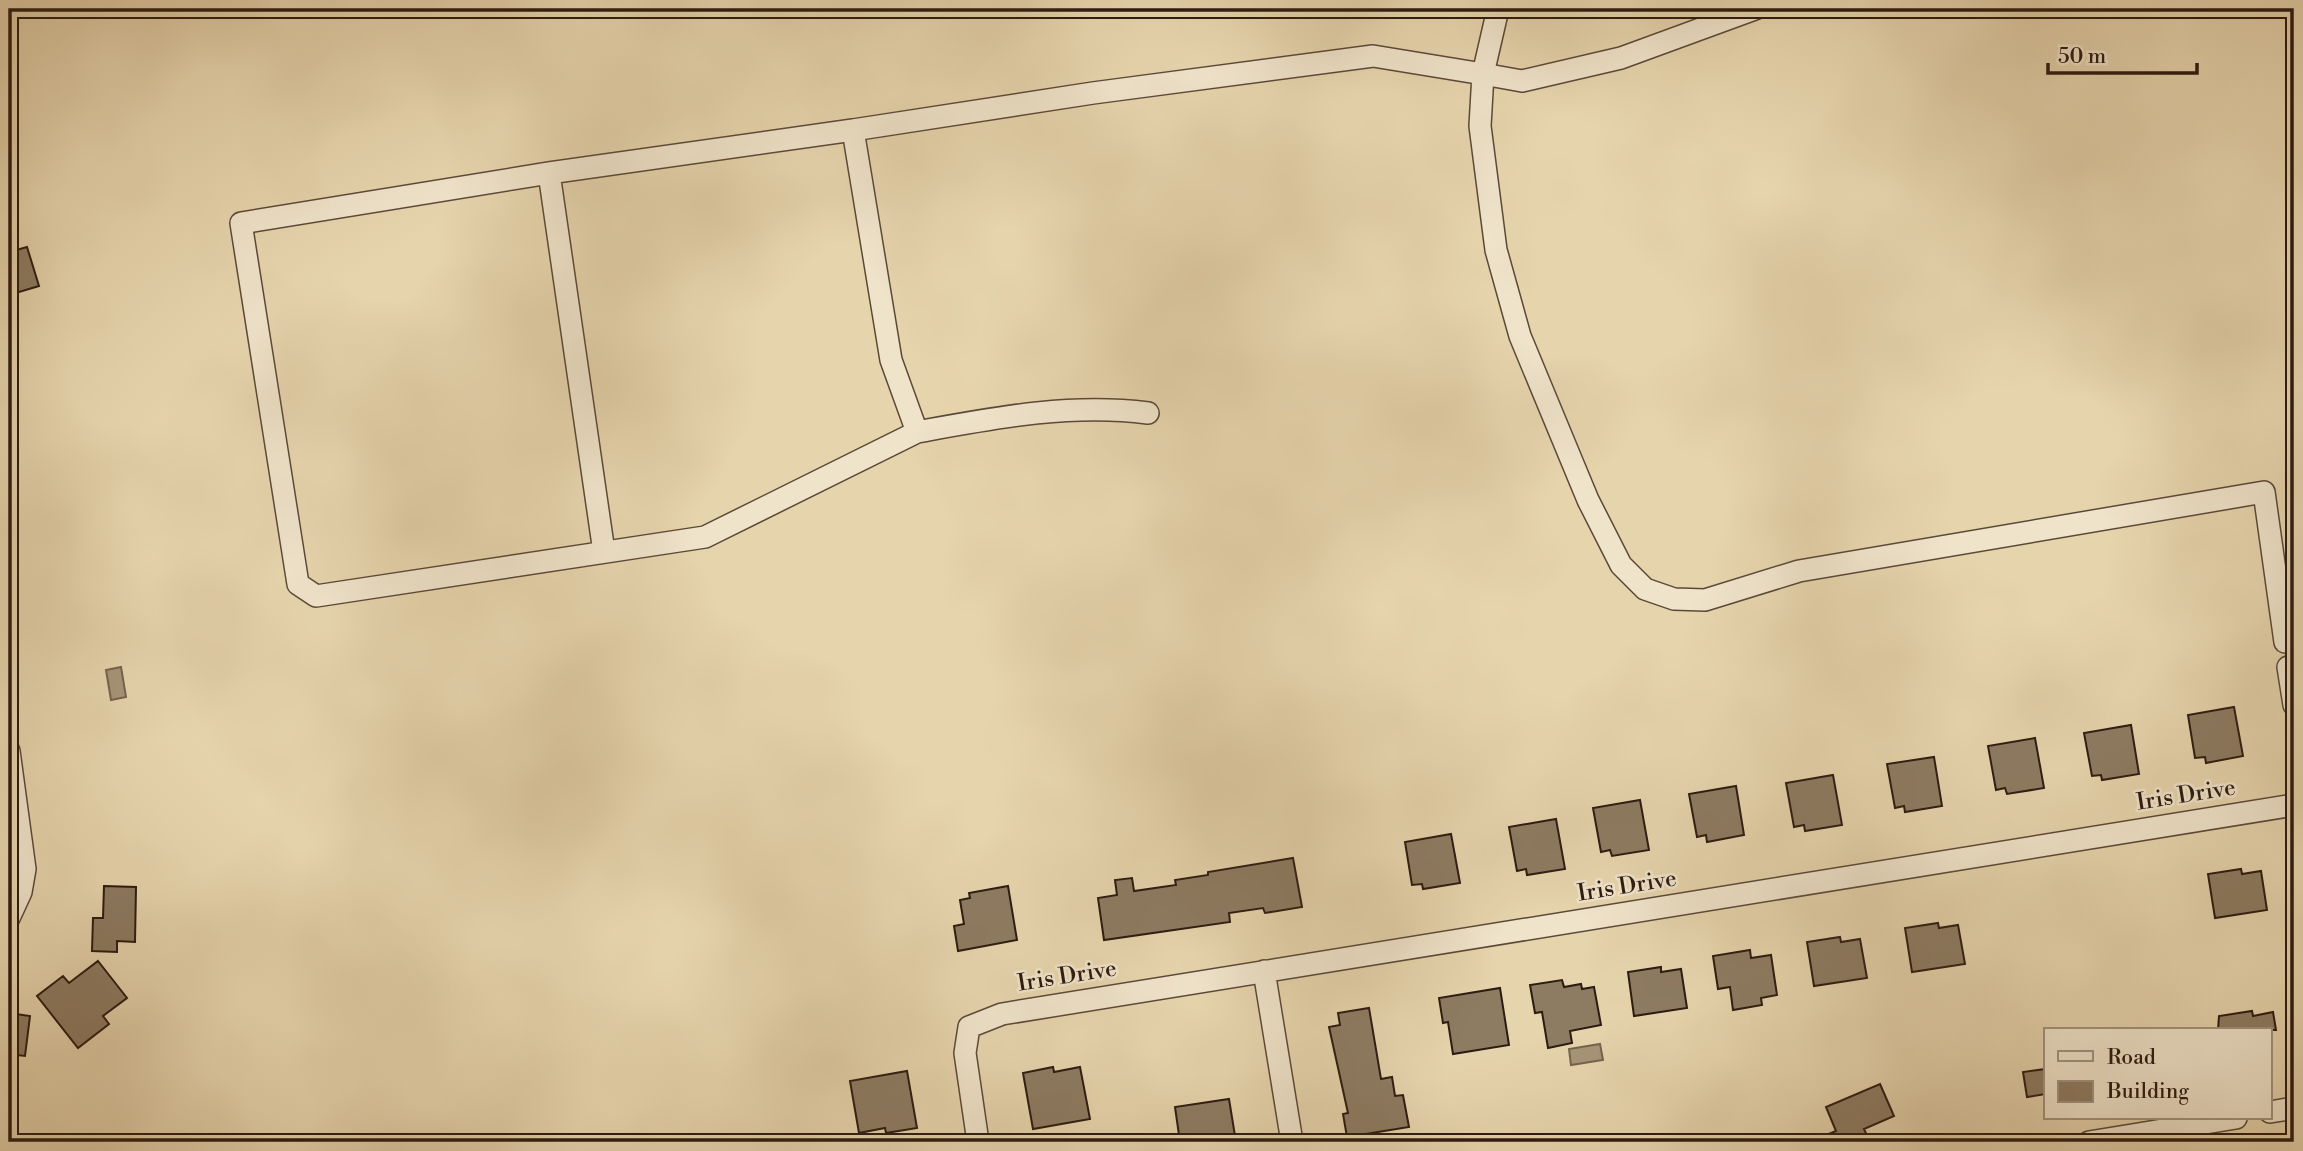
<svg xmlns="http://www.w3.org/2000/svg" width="2303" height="1151" font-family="'Libre Bodoni',serif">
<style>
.water{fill:#a79578;stroke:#76644f;stroke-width:2}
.building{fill:#8d7b62;stroke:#2d1b11;stroke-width:2}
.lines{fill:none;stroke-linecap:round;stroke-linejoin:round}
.minor-casing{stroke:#5b4938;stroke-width:24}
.minor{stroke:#efe3ca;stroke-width:21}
.labels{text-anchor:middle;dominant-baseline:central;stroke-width:5;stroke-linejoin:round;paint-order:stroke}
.street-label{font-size:23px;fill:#2d1b11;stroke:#efe3ca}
</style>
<rect width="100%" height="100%" fill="#e6d4ad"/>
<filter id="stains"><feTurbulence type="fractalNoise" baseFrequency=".00286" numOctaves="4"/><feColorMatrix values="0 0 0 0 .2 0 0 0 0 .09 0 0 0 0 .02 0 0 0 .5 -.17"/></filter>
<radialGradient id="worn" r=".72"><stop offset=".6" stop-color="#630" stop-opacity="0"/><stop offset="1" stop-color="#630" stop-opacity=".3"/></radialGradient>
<path class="water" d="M121,667L126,697L111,700L106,670Z
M1600,1044L1603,1060L1571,1065L1569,1049Z"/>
<path class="building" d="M27,247L39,286L9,295V252Z
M2234,707L2243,756L2206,763L2205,757L2195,758L2188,715Z
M2131,725L2139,774L2102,780L2101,775L2092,776L2084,733Z
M2035,738L2044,788L2007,794L2005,788L1996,790L1988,746Z
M1934,757L1942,806L1905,812L1904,806L1895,808L1887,764Z
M1833,775L1842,825L1805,831L1804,825L1794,827L1786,783Z
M1736,786L1744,835L1707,842L1706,835L1697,837L1689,794Z
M1640,800L1649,850L1612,856L1610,850L1601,852L1593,808Z
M1556,819L1565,869L1527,875L1526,869L1517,871L1509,827Z
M1451,834L1460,883L1423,889L1422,884L1412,885L1405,842Z
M1293,858L1302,907L1265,913L1263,908L1229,913L1230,922L1104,940L1098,898L1117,895L1115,880L1132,878L1134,891L1176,885L1175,880L1208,875V872Z
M2241,869L2242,874L2261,871L2267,910L2215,918L2208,874Z
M104,886L136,887L135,942L117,941V952L92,951L93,918H103Z
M1008,886L1017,940L958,951L954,926L964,924L960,900L970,898L969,893Z
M1938,923L1939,928L1958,925L1965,964L1912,972L1905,928Z
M1840,937L1841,942L1860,939L1867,978L1814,986L1807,942Z
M1750,950L1751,958L1771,955L1777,995L1761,998L1762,1005L1733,1010L1730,987L1718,989L1713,956Z
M98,961L127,998L103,1016L109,1024L78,1048L37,996L63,976L69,983Z
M1661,967V972L1681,969L1687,1008L1634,1016L1628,972Z
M1562,980L1564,987L1581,984L1582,989L1594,987L1601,1025L1570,1031L1572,1043L1548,1048L1542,1012L1535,1013L1530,985Z
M1500,988L1509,1045L1453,1054L1448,1022L1443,1023L1439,998Z
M1369,1008L1381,1079L1392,1077L1395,1096L1403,1095L1409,1127L1347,1137L1343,1114L1348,1113L1329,1027L1340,1025L1338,1013Z
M2252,1011L2253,1016L2273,1012L2276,1030H2218L2219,1016Z
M9,1013L30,1016L25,1056L9,1054Z
M1053,1067L1054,1072L1080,1067L1090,1119L1033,1129L1023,1073Z
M2046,1069V1094L2027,1097L2023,1072Z
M907,1071L917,1128L886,1133L885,1128L859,1133L850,1081Z
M1880,1084L1894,1116L1864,1129L1870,1142H1809L1836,1131L1826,1107Z
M1229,1099L1236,1142H1180L1175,1107Z"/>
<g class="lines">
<g class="minor-casing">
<path id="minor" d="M1755,9L1621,58L1522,81L1483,74L1480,126L1496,250L1520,336L1588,500L1621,565L1645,589L1674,599L1705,600L1799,571L2264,492L2285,642
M853,130L549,173L241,223L298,584L316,596L705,537L917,432L891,360L853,130L1093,93L1373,56L1483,74L1498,9
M549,173L604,552
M917,432C994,418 1069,403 1148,413
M2288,667L2294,705
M9,751L25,869L21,892L9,918
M1264,971L1292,1142
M2270,1112L2294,1108
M978,1142L965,1053L969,1027L1002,1014L2294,805
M2089,1142L2236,1118"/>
</g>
<use href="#minor" class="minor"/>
</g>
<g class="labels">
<g class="street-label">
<text transform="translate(2186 795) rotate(-9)">Iris Drive</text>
<text transform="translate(1627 886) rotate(-9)">Iris Drive</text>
<text transform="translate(1067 976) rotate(-9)">Iris Drive</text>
</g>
</g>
<rect width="2303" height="1151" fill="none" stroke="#e6d4ad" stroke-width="35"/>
<rect x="10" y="10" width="2282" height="1130" fill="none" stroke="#2d1b11" stroke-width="3.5"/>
<rect x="18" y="18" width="2268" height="1116" fill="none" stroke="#2d1b11" stroke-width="2"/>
<rect x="2044" y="1028" width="228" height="91" fill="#efe3ca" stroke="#a19380" stroke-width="2"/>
<rect x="2058" y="1051" width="35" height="10" fill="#efe3ca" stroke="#a19380" stroke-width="2"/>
<text x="2107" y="1064" font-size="21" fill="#2d1b11">Road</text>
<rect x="2058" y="1081" width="35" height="21" fill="#8d7b62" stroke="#a19380" stroke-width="2"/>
<text x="2107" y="1098" font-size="21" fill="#2d1b11">Building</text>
<path d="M2048 63v10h149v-10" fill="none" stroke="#2d1b11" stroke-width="3.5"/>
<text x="2058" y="63" font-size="21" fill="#2d1b11" stroke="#efe3ca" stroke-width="5" paint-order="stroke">50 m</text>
<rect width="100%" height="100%" filter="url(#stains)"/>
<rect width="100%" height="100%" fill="url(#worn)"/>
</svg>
